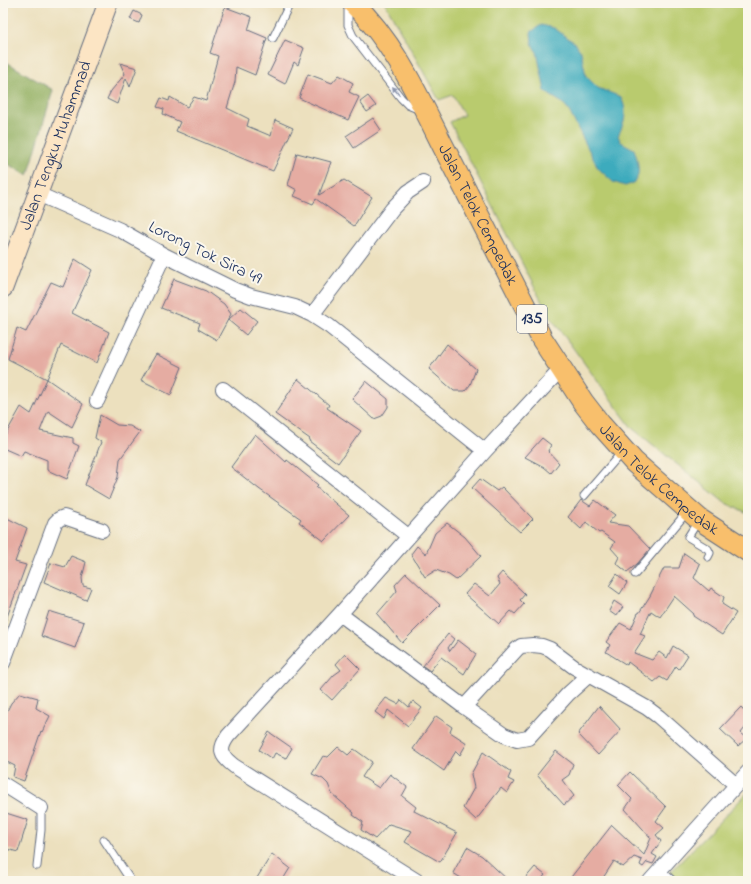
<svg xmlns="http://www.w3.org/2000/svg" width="751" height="884" font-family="'Indie Flower',sans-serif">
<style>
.green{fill:#b9cb6e;stroke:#6a7d66}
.forest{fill:#92af61;stroke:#566f60}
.water{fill:#3eabbd;stroke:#2c6d8e}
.building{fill:#e5aca2}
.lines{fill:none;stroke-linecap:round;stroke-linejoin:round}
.service-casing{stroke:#646d80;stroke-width:9}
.minor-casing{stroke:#646d80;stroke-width:16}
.secondary-casing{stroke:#646d80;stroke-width:21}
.primary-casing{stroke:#646d80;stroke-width:23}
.service{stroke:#fff;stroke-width:7}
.minor{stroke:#fff;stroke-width:14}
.secondary{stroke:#fce5c4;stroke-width:19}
.primary{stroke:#f8bf6c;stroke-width:21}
.oneway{fill:#8d97ae}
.labels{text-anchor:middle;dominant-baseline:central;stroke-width:4;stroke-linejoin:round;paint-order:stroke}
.shield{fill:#fbf7ec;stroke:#5e6b89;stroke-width:1}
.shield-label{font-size:16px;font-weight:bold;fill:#1b2f5e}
.street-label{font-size:17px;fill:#1b2f5e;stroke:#fbf7ec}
</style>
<rect width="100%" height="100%" fill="#fbf7ec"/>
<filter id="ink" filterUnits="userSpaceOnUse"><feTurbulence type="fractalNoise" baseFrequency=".025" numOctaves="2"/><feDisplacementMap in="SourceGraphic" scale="8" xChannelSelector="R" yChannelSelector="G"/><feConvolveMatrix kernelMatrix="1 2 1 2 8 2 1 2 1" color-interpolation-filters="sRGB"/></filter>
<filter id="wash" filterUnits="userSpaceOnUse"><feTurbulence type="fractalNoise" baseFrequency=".012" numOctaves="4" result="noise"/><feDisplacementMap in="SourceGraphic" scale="16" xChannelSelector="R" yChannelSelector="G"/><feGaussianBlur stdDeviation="0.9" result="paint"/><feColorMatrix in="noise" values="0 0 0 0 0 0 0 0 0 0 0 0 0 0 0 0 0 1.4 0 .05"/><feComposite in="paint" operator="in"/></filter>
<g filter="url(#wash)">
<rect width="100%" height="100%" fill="#ece0be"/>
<path class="green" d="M385,3H748V513L725,503L632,428L548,314L450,122L464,115L453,95L439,100Z
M748,792V881H662Z"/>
<path class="forest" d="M3,60L53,90L28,176L3,161Z"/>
<path class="water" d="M541,25L554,28L575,43L581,52L586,76L598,88L621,97C628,113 625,121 618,136L621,142L634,149C637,158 642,175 634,182C632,184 628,185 625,186L613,182L598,168L568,109C562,100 553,99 545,91L537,52L532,45L531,32Z"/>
<g id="blocks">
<path class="building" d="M225,7L252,17L248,30L267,38L255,75L236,67L235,82L227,108L249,119L247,126L271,136L275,120L293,128L273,171L176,131L180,122L163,114L164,109L157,107L161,98L169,101L170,97L187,107L194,97L206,101L218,56L210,53Z
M134,11L142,15L139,23L130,19Z
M285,40L304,48L298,65L294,62L285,84L268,75Z
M120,63L137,68L130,87L126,78L117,104L107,99L111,91L125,74Z
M308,74L332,83L339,75L353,83L349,92L359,97L348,120L299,98Z
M368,96L376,106L367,112L360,102Z
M373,118L381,130L354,148L346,136Z
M297,153L331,162L319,195L344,180L372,197L354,226L316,199L313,204L294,196L297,190L288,185Z
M75,259L92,270L72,313L109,332L97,363L61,345L47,379L8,359L17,328L26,332L51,282L63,287Z
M174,279L206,291L224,304L231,314L217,340L198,329L200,323L161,308Z
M241,308L257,321L246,335L228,320Z
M447,344L476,369L470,385L465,391H454L429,369Z
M156,354L182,367L171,395L141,380Z
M47,379L83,404L72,427L48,411L40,431L73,438V443L79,446L67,479L47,470V460L24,451L21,456L5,449L3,445V439L21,407L31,414Z
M298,379L329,405L327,408L361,431L338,463L309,441L310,439L275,414Z
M366,381L388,399V407L382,416L374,419L352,399Z
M100,415L117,425L130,426L140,432L120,459L118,477L109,499L85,485L101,442L95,438Z
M255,434L286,462L287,460L318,485L316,487L349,515L324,541L299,522L301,519L259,489L231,467Z
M542,438L551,445L548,451L559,463L551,473L544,467L525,457Z
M480,479L497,491L502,487L533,519L520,532L472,488Z
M581,500L590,506L595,500L615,515L608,523L628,526L650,549L637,564L627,572L616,563L619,557L611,548L615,542L601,532L599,533L586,522L581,529L568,517Z
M3,516L27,528L15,562L26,565L4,625Z
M447,523L465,537L481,556L456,580L449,575L436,570L425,577L411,554L417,546L426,554L435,533Z
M684,553L700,564L694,578L709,591L711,588L724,597L722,604L736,613L722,635L693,616L694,614L674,596L660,617L651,611L640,634L645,636L634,653L652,660L659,652L667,658L673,646L688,655L679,669L676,666L667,681L660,677L654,682L628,662L627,665L606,652L610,645L606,642L620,623L631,629L638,613H639L650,596L664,568H679Z
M71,556L86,562L82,578L83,586L91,588L86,600L44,582L51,563L65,567Z
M502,572L525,594L520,600L524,604L515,614L511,611L499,624L465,594L474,584L490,596L500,584L497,578Z
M406,573L440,605L402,643L377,614L397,591L395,585Z
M617,574L627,583L620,594L609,586Z
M614,601L623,607L616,616L609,611Z
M49,611L84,622L75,648L41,636Z
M448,634L454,639L448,648L450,651L458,640L476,654L464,674L441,657L430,671L423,666Z
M345,654L360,669L332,700L321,690L334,675L341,670L336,664Z
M20,693L38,698L36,708L50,716L42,732L41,731L24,781L13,777L15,766L3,760V719L11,703Z
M386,698L398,704L401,700L409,707L413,701L422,708L408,726L388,710L384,719L375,712Z
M599,706L621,730L598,755L578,734Z
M741,707L748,715V724L741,733L747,738L738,746L720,729Z
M436,716L452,727L450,732L467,743L460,755L456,751L444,771L413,749Z
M269,732L292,748L286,758L275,753L272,759L259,750Z
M338,747L348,755L354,749L372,762L362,777L379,788L390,774L407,787L402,796L416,807L414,811L457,833L440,862L405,842L412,831L389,824L375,839L361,830L363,822L353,815L354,813L332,794L328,784L323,779L312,774L323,756L328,757Z
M556,751L573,764L569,775L562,780L574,796L564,805L537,775Z
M483,752L511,772L508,779L514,782L507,793L501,788L476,820L463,808L474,788L471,774Z
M630,772L666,807L656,821L664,828L656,835L661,841L652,854L657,857L653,864L647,862L643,867L640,865L642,860L634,857L623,867L614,861L601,881H568L612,825L644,855L651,838L625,809L632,799L618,785Z
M3,812L28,820L18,852L3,848Z
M467,847L482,856L509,881H466L453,873Z
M272,854L290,868L282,881H255Z
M535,867L545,875L540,881H523Z"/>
</g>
</g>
<g filter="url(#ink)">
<use href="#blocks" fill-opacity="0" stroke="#646d80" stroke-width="1"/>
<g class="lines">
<g class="service-casing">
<path id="service" d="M348,4V25L353,36L401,98L408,105L420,110
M273,38L290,3
M584,496L622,452
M698,521L688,537L708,549L710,553L708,557
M635,574L687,512
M104,840L131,881
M37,866L41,830V808
M660,869L673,881"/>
</g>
<g class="minor-casing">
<path id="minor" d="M38,194L120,230L164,255L235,290L251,296L295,307L312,315L329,326L485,451
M312,315L392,209L408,192L423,182
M223,389L408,536
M97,401L164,255
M340,614L464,707L504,735L517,740L528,738L568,694L589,675
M3,663L55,523L59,519L64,517L102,530
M464,707L517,649L521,646L533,645L542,646L550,649L574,667L647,708L659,717L736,785
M3,784L41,808
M417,881L234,766C221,756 218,750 228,736L340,614L485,451L561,369
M650,881L748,772"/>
</g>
<g class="secondary-casing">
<g id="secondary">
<path id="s1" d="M3,288L108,3"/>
</g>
</g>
<g class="primary-casing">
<g id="primary">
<path id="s2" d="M353,3C394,42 418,96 443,146C471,200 498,254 526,308L542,339L583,402L600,424L634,462L699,519L748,551"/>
</g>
</g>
<use href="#service" class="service"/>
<use href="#minor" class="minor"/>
<use href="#secondary" class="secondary"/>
<use href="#primary" class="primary"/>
</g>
<defs><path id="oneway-solid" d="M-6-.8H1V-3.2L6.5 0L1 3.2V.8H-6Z"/></defs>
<use class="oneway" href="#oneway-solid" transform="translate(396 91) rotate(-128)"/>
</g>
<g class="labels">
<rect class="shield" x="517" y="305" width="30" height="28" rx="3"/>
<g class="shield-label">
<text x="532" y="319">135</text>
</g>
<g class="street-label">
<text stroke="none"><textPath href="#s1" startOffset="152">Jalan Tengku Muhammad</textPath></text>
<text stroke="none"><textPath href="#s2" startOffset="247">Jalan Telok Cempedak</textPath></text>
<text transform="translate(205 253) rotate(26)">Lorong Tok Sira 49</text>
<text stroke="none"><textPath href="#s2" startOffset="571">Jalan Telok Cempedak</textPath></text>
</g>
</g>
<rect width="751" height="884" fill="none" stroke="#fbf7ec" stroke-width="16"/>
</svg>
